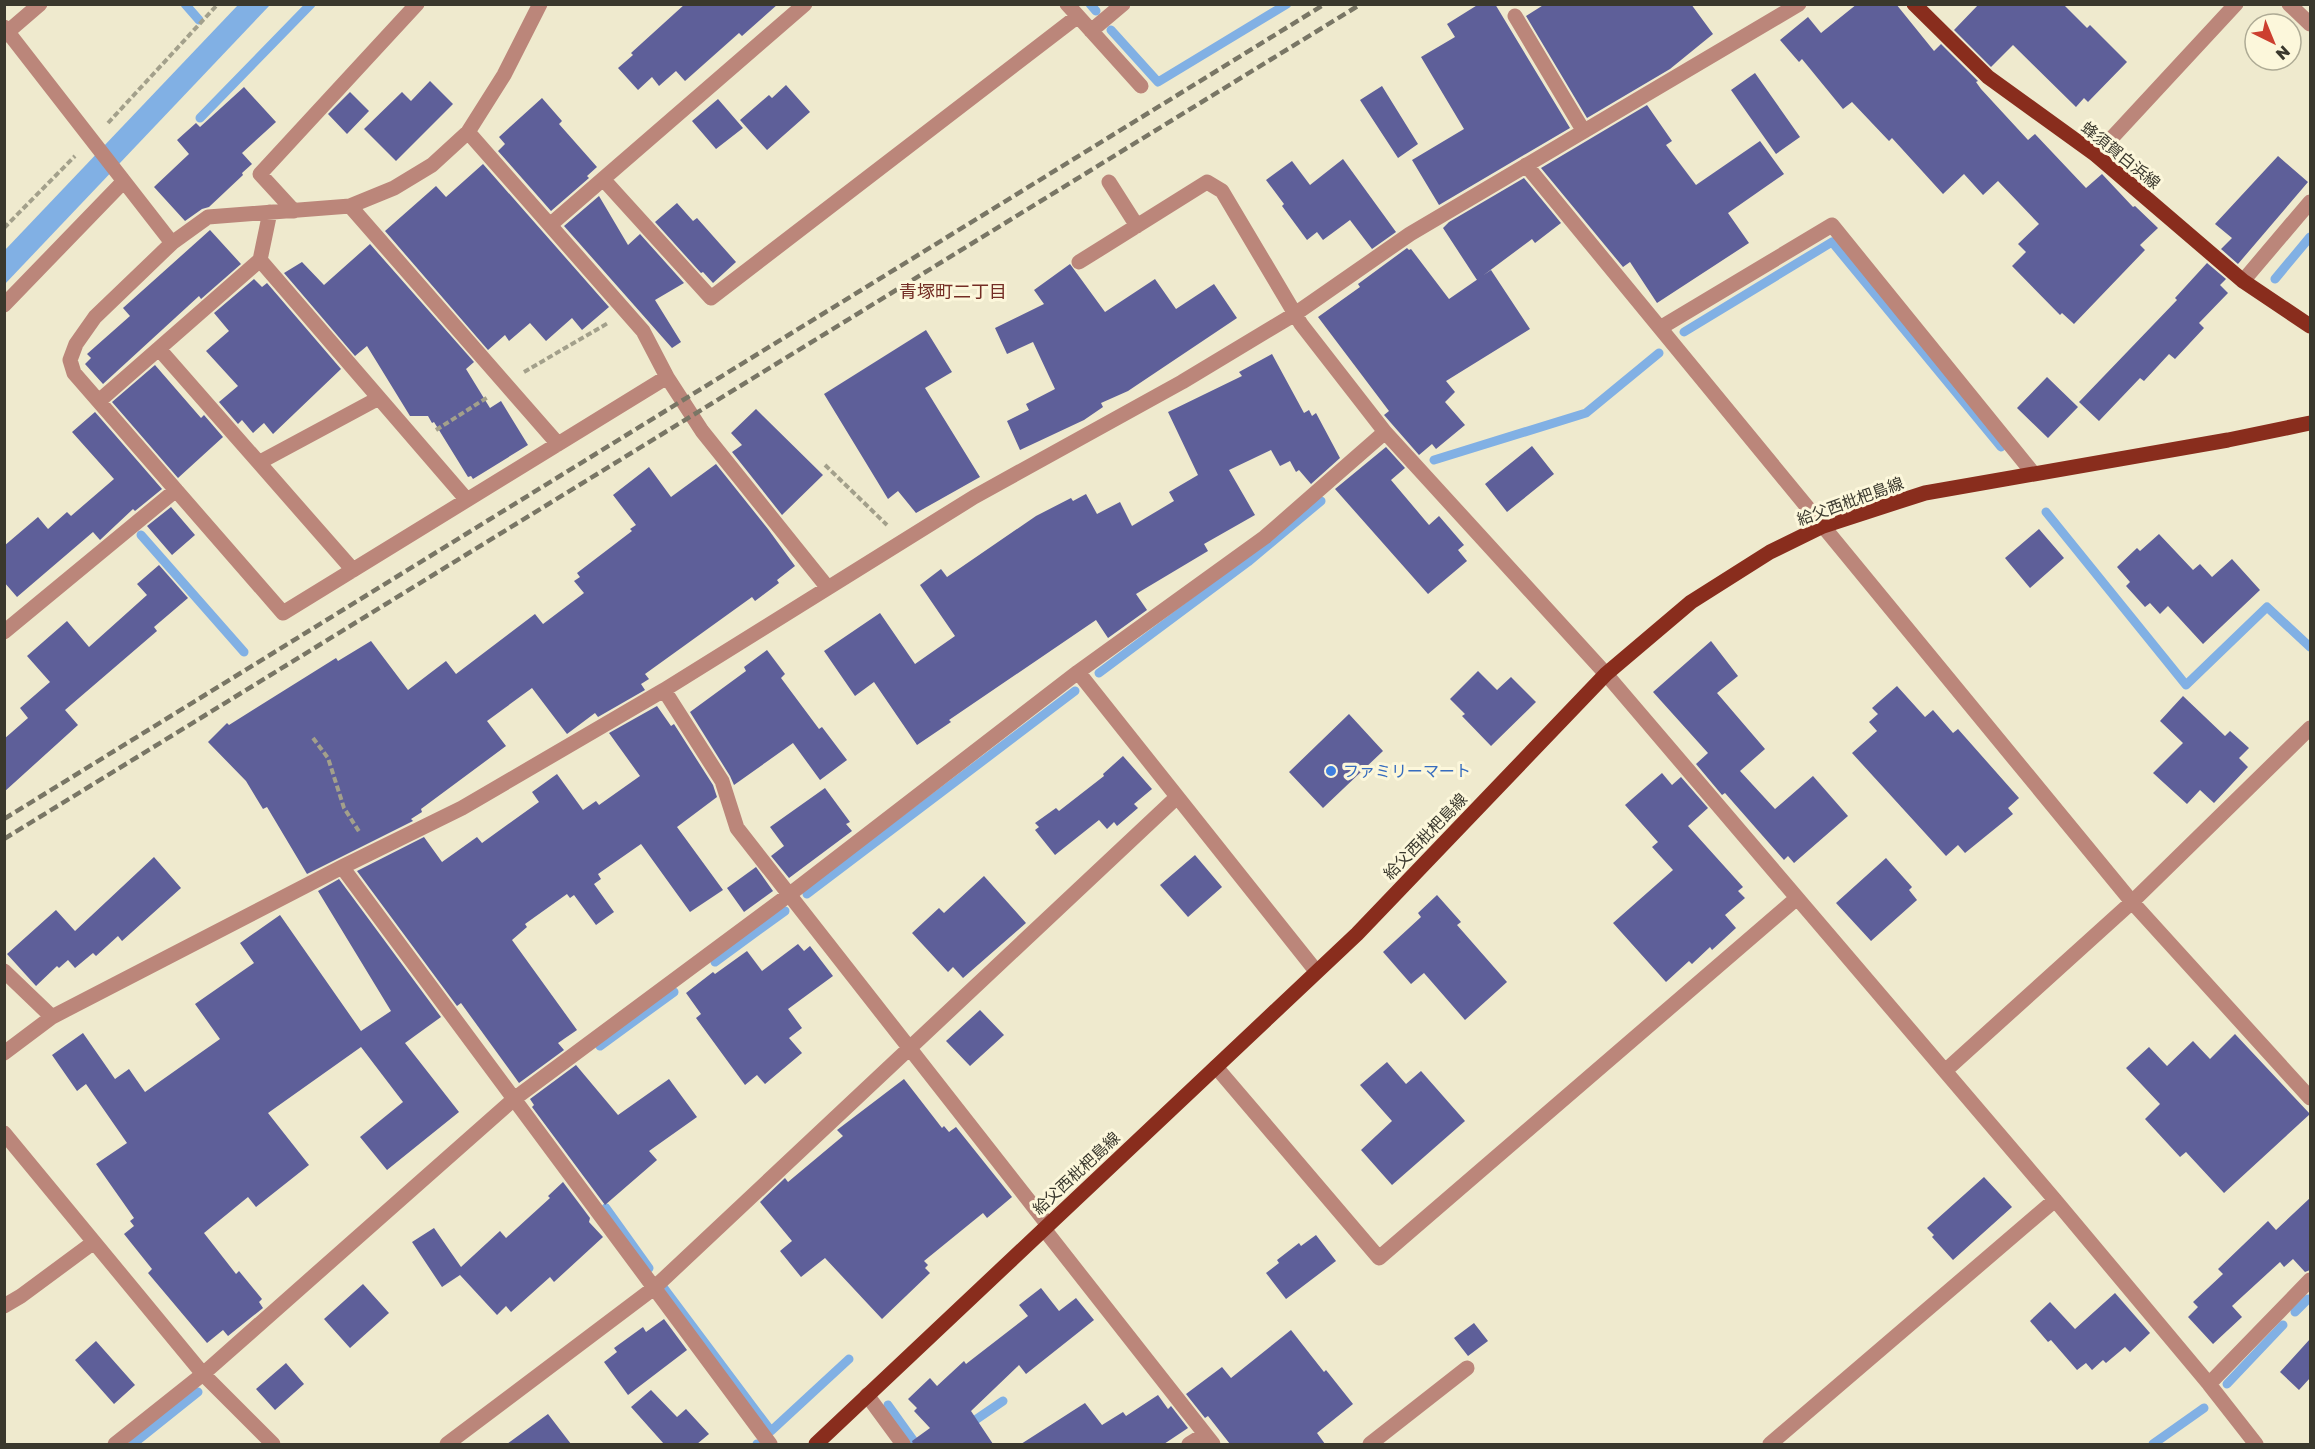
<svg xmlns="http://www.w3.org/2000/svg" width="2315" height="1449" font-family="'Golos Text','Noto Sans JP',sans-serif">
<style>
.water{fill:#81b0e4}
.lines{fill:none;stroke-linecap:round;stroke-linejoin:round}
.stream{stroke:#81b0e4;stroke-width:9}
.building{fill:#5e5f99}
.path{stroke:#a3a08b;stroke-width:4;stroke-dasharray:6 3;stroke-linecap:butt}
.minor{stroke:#bb867a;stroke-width:15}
.major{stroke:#892d1d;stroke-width:15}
.rail{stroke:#797665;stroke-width:4.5;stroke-dasharray:9 4.5;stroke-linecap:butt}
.shop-dot{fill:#3f7fe0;stroke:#fcf7db;stroke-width:2}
.labels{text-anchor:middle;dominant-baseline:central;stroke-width:6;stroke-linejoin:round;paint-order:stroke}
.street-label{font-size:16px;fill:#3a382d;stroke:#fcf7db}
.shop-label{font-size:16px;fill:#366cbe;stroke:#fcf7db;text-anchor:start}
.neighbourhood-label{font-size:18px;fill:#732d24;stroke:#fcf7db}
</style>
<rect width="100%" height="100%" fill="#efeace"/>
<path class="water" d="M238,5H270L5,284V250Z"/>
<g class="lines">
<path class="stream" d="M185,4L199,20
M1090,4L1096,11
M1111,30L1158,82L1287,4
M200,118L311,4
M2275,279L2310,237
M1684,332L1832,242L2001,447
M1434,460L1586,413L1659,353
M2046,512L2186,685L2267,607L2310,647
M141,535L244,652
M1099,673L1248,562L1321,501
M807,894L1075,691
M715,962L785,911
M600,1046L674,992
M606,1208L649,1268
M663,1287L771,1431L849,1359
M2295,1312L2308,1299
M2227,1384L2283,1325
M888,1405L916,1444
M968,1425L1003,1401
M133,1444L198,1392
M757,1444H758
M2153,1444L2204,1408"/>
</g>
<path class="building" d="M685,4H778L742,36L739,33L685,81L676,71L659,86L652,77L638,90L618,68L633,55L631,53Z
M1479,4H1495L1570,128L1439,205L1412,160L1464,129L1421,57L1455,37L1447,24Z
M1545,4H1691L1713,34L1670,69L1587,118L1526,16Z
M1857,4H1896L1934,51L1941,44L1978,81L1976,82L1981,89L2028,140L2035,134L2086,188L2102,174L2133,207L2135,206L2158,228L2140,245L2145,250L2074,324L2062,313L2060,315L2012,266L2026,252L2018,244L2039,224L1998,181L1983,195L1964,174L1943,194L1892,138L1889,141L1852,102L1843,109L1802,59L1799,62L1780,40L1808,17L1821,33Z
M1979,4H2063L2087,28L2090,25L2127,62L2088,102L2084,98L2076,107L2013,45L1991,67L1954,30Z
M1755,73L1800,137L1776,154L1731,90Z
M430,81L453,104L396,161L364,129L402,92L411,101Z
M786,85L810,112L767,150L740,120L769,95L772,98Z
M1382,86L1418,144L1398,158L1360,100Z
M244,87L276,122L242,153L252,164L242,173L243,175L209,207L202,209L185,221L154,187L189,154L177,140L196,123L200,127Z
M350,92L369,111L347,134L328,114Z
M542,98L562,121L559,124L597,167L587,176L589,178L551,211L498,151L505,144L499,137Z
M718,99L743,128L716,149L692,121Z
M1647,105L1672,141L1666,145L1696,185L1760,141L1784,174L1728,213L1749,243L1657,303L1630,262L1623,267L1541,168Z
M2278,156L2308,182L2238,264L2221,249L2232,238L2215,224Z
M1343,159L1396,232L1372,249L1350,220L1323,240L1317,232L1307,240L1282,206L1284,204L1266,180L1292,161L1310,185Z
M483,164L609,307L582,330L572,318L546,341L530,323L509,341L505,335L488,350L385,231L436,186L446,197Z
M1524,178L1561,223L1535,243L1532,239L1477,280L1443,228L1449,222Z
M599,196L628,245L640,234L684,283L655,300L681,342L672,348L564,226Z
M677,203L693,221L697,218L736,262L713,283L703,272L701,273L655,222Z
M210,230L241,264L201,299L199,296L103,384L85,364L91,358L87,354L130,316L123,308Z
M370,244L474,362L466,369L490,408L501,401L528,445L473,479L471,476L468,477L434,422L432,423L428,416H410L367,346L355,356L284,273L302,262L324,285Z
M1407,248L1409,250L1411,249L1449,299L1491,270L1530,329L1446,381L1455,392L1445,402L1465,425L1436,449L1432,444L1419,455L1384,415L1389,411L1318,317L1360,287L1358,284Z
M2207,263L2226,279L2220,285L2228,293L2199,323L2204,328L2175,359L2169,354L2144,381L2140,378L2099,421L2079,402L2177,300L2175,298Z
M1070,264L1105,312L1155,279L1176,309L1214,284L1237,318L1128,391L1101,403L1103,407L1084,420L1020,450L1007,421L1029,410L1026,404L1055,389L1033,342L1007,354L995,328L1044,304L1034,290Z
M254,279L262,287L267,283L341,369L273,434L264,423L253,433L242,420L238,424L219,402L238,386L206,351L229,331L214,313Z
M926,330L952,372L925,388L980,477L916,513L898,491L888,499L824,394Z
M1272,354L1304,413L1309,410L1312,416L1316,413L1340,458L1311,484L1299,470L1296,472L1290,461L1280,466L1271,450L1229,470L1255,515L1204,544L1208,551L1136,594L1147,610L1108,638L1096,620L949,720L951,722L917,745L874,682L855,696L824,651L880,613L915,664L955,636L920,585L941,569L947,577L1036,516L1071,498L1073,501L1086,494L1097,514L1120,502L1132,526L1174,501L1169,492L1198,475L1168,412L1242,376L1239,372Z
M155,365L201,418L204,415L223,437L178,478L112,402Z
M2047,377L2078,407L2048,438L2017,408Z
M756,409L823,475L782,515L732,452L742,445L731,433Z
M95,412L162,489L135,511L133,509L100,540L93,532L17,597L4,582V546L38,517L48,529L67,512L71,516L114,479L72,432Z
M1532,446L1554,474L1507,512L1485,484Z
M1386,447L1405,468L1391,480L1429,525L1439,516L1464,545L1458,550L1467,561L1428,594L1335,489Z
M716,464L768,529L795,566L777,580L779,583L755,601L752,597L645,674L649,679L641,684L645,690L598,717L595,713L567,734L532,688L487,721L506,746L421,809L422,812L411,819L413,821L307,874L267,807L263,809L246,781L208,742L227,723L229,725L336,658L338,661L371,641L408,690L446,661L456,674L535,614L543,624L584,593L574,581L580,577L577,573L632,531L630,529L636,525L613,495L649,467L671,497Z
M171,507L195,535L172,555L147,526Z
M2039,529L2064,558L2030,588L2005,558Z
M2159,534L2193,570L2200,564L2212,577L2232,559L2260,590L2203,644L2168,606L2160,614L2150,603L2145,607L2126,586L2130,582L2117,567L2137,548L2140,551Z
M159,565L188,598L154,627L157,631L65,710L78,725L4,792V739L28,718L20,708L50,682L27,656L67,621L89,647L147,595L137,584Z
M1711,641L1738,676L1717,693L1765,749L1740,771L1775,809L1813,776L1848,816L1794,863L1788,856L1784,860L1725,793L1722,795L1696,764L1708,753L1653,692Z
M767,650L785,674L781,678L819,729L822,727L847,760L820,780L793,743L734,785L730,776L690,712L746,671L744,667Z
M1478,671L1497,690L1511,677L1536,702L1491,746L1462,716L1465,714L1450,699Z
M1897,686L1925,717L1933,710L1953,733L1958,729L2019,798L2008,808L2013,814L1965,853L1958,845L1946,856L1852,753L1877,731L1869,722L1878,714L1872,708Z
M2183,696L2225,736L2230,731L2249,748L2239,758L2248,767L2214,803L2200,790L2187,804L2153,773L2183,743L2160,721Z
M657,706L671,726L674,724L713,785L717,797L677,827L723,890L690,912L641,844L598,874L601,879L594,884L614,912L596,925L574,895L570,898L567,894L525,924L527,927L512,940L577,1030L558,1043L564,1050L519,1083L461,1003L457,1006L357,871L424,837L442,862L477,837L482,843L539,802L532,792L557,774L583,810L596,801L599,805L640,776L609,733Z
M1349,714L1383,751L1323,808L1289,772Z
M1123,756L1152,789L1134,804L1138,808L1117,826L1114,822L1107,829L1099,820L1055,855L1035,830L1039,827L1035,823L1056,808L1059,811L1104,776L1103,774Z
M1662,773L1672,785L1681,777L1708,808L1688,826L1743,887L1738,891L1745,898L1725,915L1736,928L1712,950L1710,947L1692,964L1689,961L1666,982L1613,923L1673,870L1652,847L1658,842L1625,805Z
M825,788L850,822L846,824L852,831L789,878L771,856L784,846L770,827Z
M1195,855L1222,887L1188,917L1160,885Z
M154,857L181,888L122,941L118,936L96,956L93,953L75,968L68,960L59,968L57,966L36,986L7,954L56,910L75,931Z
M1886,858L1912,887L1909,890L1917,900L1871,941L1836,903Z
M756,867L773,891L744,912L727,888Z
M984,876L1026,923L963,978L953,967L948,972L912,933L939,908L944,913Z
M339,879L441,1017L405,1043L459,1112L387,1170L360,1137L403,1102L361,1047L268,1113L309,1165L256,1207L248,1197L204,1233L236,1274L239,1271L262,1299L259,1302L263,1308L228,1336L223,1330L207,1343L148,1273L152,1269L124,1234L134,1226L130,1221L134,1218L96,1164L127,1143L86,1084L77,1091L52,1055L83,1033L115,1079L129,1069L145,1092L220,1039L195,1004L254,963L240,943L280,915L361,1031L391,1011L318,891Z
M1437,895L1461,922L1457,925L1507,982L1465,1020L1424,973L1411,984L1383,952L1421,917L1418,913Z
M798,944L804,951L810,946L833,976L788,1009L802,1028L789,1038L802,1053L765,1084L757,1075L745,1085L696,1018L701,1014L686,993L713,972L715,974L747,951L762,971Z
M980,1010L1004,1035L970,1066L946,1041Z
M2235,1034L2310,1114L2224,1193L2186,1152L2180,1157L2145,1119L2160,1104L2126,1068L2149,1047L2167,1066L2193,1041L2210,1059Z
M1387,1062L1406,1084L1421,1071L1465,1121L1392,1185L1361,1150L1392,1121L1360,1085Z
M576,1065L618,1115L669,1079L697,1117L649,1151L657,1160L605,1205L532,1107L534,1105L530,1099Z
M904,1079L942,1128L944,1126L949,1132L956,1127L1012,1197L987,1218L983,1213L924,1261L928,1265L925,1268L930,1273L882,1319L825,1258L801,1277L780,1251L792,1241L760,1202L785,1178L788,1182L843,1136L837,1130Z
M1984,1177L2012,1207L1953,1260L1932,1237L1934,1235L1927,1228Z
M563,1182L590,1218L589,1222L603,1237L554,1282L550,1277L511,1312L506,1306L497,1315L460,1275L442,1287L412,1242L434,1228L461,1267L500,1231L506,1238L550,1198L548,1196Z
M2310,1198V1270L2305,1272L2293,1259L2284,1267L2280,1262L2232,1306L2242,1317L2213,1344L2188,1317L2198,1307L2193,1302L2223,1274L2218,1269L2268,1221L2276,1230Z
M1316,1235L1336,1261L1286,1299L1266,1273L1279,1263L1277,1260L1299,1243L1301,1246Z
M363,1284L389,1313L350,1348L324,1319Z
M1041,1288L1059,1311L1076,1298L1094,1320L1026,1374L1019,1365L971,1411L993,1444H913L912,1441L930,1428L914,1411L917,1408L908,1399L930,1378L937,1386L964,1361L966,1364L1028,1316L1019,1305Z
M2115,1293L2150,1333L2130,1352L2125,1347L2106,1363L2103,1360L2092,1370L2086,1363L2077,1370L2051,1340L2048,1342L2030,1321L2050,1302L2075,1329Z
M664,1319L687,1350L628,1395L604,1362L617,1352L614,1348L643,1327L646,1332Z
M1474,1323L1488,1341L1468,1356L1454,1338Z
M1291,1330L1324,1372L1326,1370L1353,1404L1317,1433L1325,1444H1230L1208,1416L1205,1418L1186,1394L1222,1367L1231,1378Z
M2310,1339V1378L2299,1390L2280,1372Z
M96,1341L135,1385L114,1404L75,1360Z
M286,1363L304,1384L275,1410L256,1389Z
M651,1390L677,1417L686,1409L709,1434L697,1444H664L631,1407Z
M1158,1395L1168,1409L1171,1406L1188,1428L1164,1444H1021L1085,1403L1102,1425L1123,1412L1126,1416Z
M548,1414L571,1444H507Z"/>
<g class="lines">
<path class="path" d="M108,123L218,4
M4,228L75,156
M524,372L608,323
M436,430L488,397
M825,465L887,525
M313,738L328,758L344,808L360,833"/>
<path class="minor" d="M805,4L603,179L711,298L1078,16
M1067,4L1141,86
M2289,4L2310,24
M1515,16L1583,130
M4,27L172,243
M1091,31L1123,4
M4,35L40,4
M468,132L643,331L667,377L283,613L74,373L70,360L76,344L95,317L172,243L208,217L350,206L394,188L432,165L468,132L504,75L540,4
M2096,155L2236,4
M1526,165L2132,902L2310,1098
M1109,182L1137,226
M350,206L558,444
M294,211L260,174L417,4
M270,212L260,260L467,500
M550,225L603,179
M1079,262L1207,182L1222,191L1301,324L1385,432L1606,674L2055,1200L2209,1384L2256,1444
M2243,281L2310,202
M4,305L123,182
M1660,328L1832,225L2033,473
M159,349L353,570
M667,377L702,431L828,588
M99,401L260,260
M260,462L379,398
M4,632L176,490
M1078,672L1316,971
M664,690L722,781L737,828L1048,1225
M342,867L770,1444
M4,971L52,1017
M4,1053L52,1017L342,867L462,808L664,690L974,497L1182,382L1295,314L1410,234L1799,4
M1216,1067L1379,1258L1797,898
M1945,1071L2132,902L2310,728
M4,1133L203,1374L273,1444
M1044,1229L1213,1444
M4,1306L21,1296L94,1242
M2209,1384L2310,1280
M867,1395L903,1444
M115,1444L203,1374L514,1099L790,894L1078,672L1265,537L1385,432
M447,1444L654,1288L1177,797
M1189,1444L1205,1434
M1370,1444L1467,1368
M1770,1444L2055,1200"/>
<path class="major" d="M1914,4L1988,77L2096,155L2243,281L2310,326
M816,1444L1357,934L1606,674L1691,602L1770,552L1823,526L1925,493L2228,440L2310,423"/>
<path class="rail" d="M4,819L1325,4
M4,839L1361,4"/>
</g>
<circle class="shop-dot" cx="1331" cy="771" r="6"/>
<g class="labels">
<g class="street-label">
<text transform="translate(2121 155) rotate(39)">蜂須賀白浜線</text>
<text transform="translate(1850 501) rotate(-20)">給父西枇杷島線</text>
<text transform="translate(1425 836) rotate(-46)">給父西枇杷島線</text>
<text transform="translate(1076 1173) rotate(-43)">給父西枇杷島線</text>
</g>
<g class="shop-label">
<text x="1343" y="771">ファミリーマート</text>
</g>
<g class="neighbourhood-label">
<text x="953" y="291">青塚町二丁目</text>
</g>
</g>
<rect width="2315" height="1449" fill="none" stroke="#3a382d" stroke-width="12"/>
<g transform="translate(2273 42) rotate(137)"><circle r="28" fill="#fcf7db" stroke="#aeab95" stroke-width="1.5"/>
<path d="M0-4.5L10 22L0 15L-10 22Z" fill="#cc3f2f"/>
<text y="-9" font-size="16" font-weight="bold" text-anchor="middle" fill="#3a382d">N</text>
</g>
</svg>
